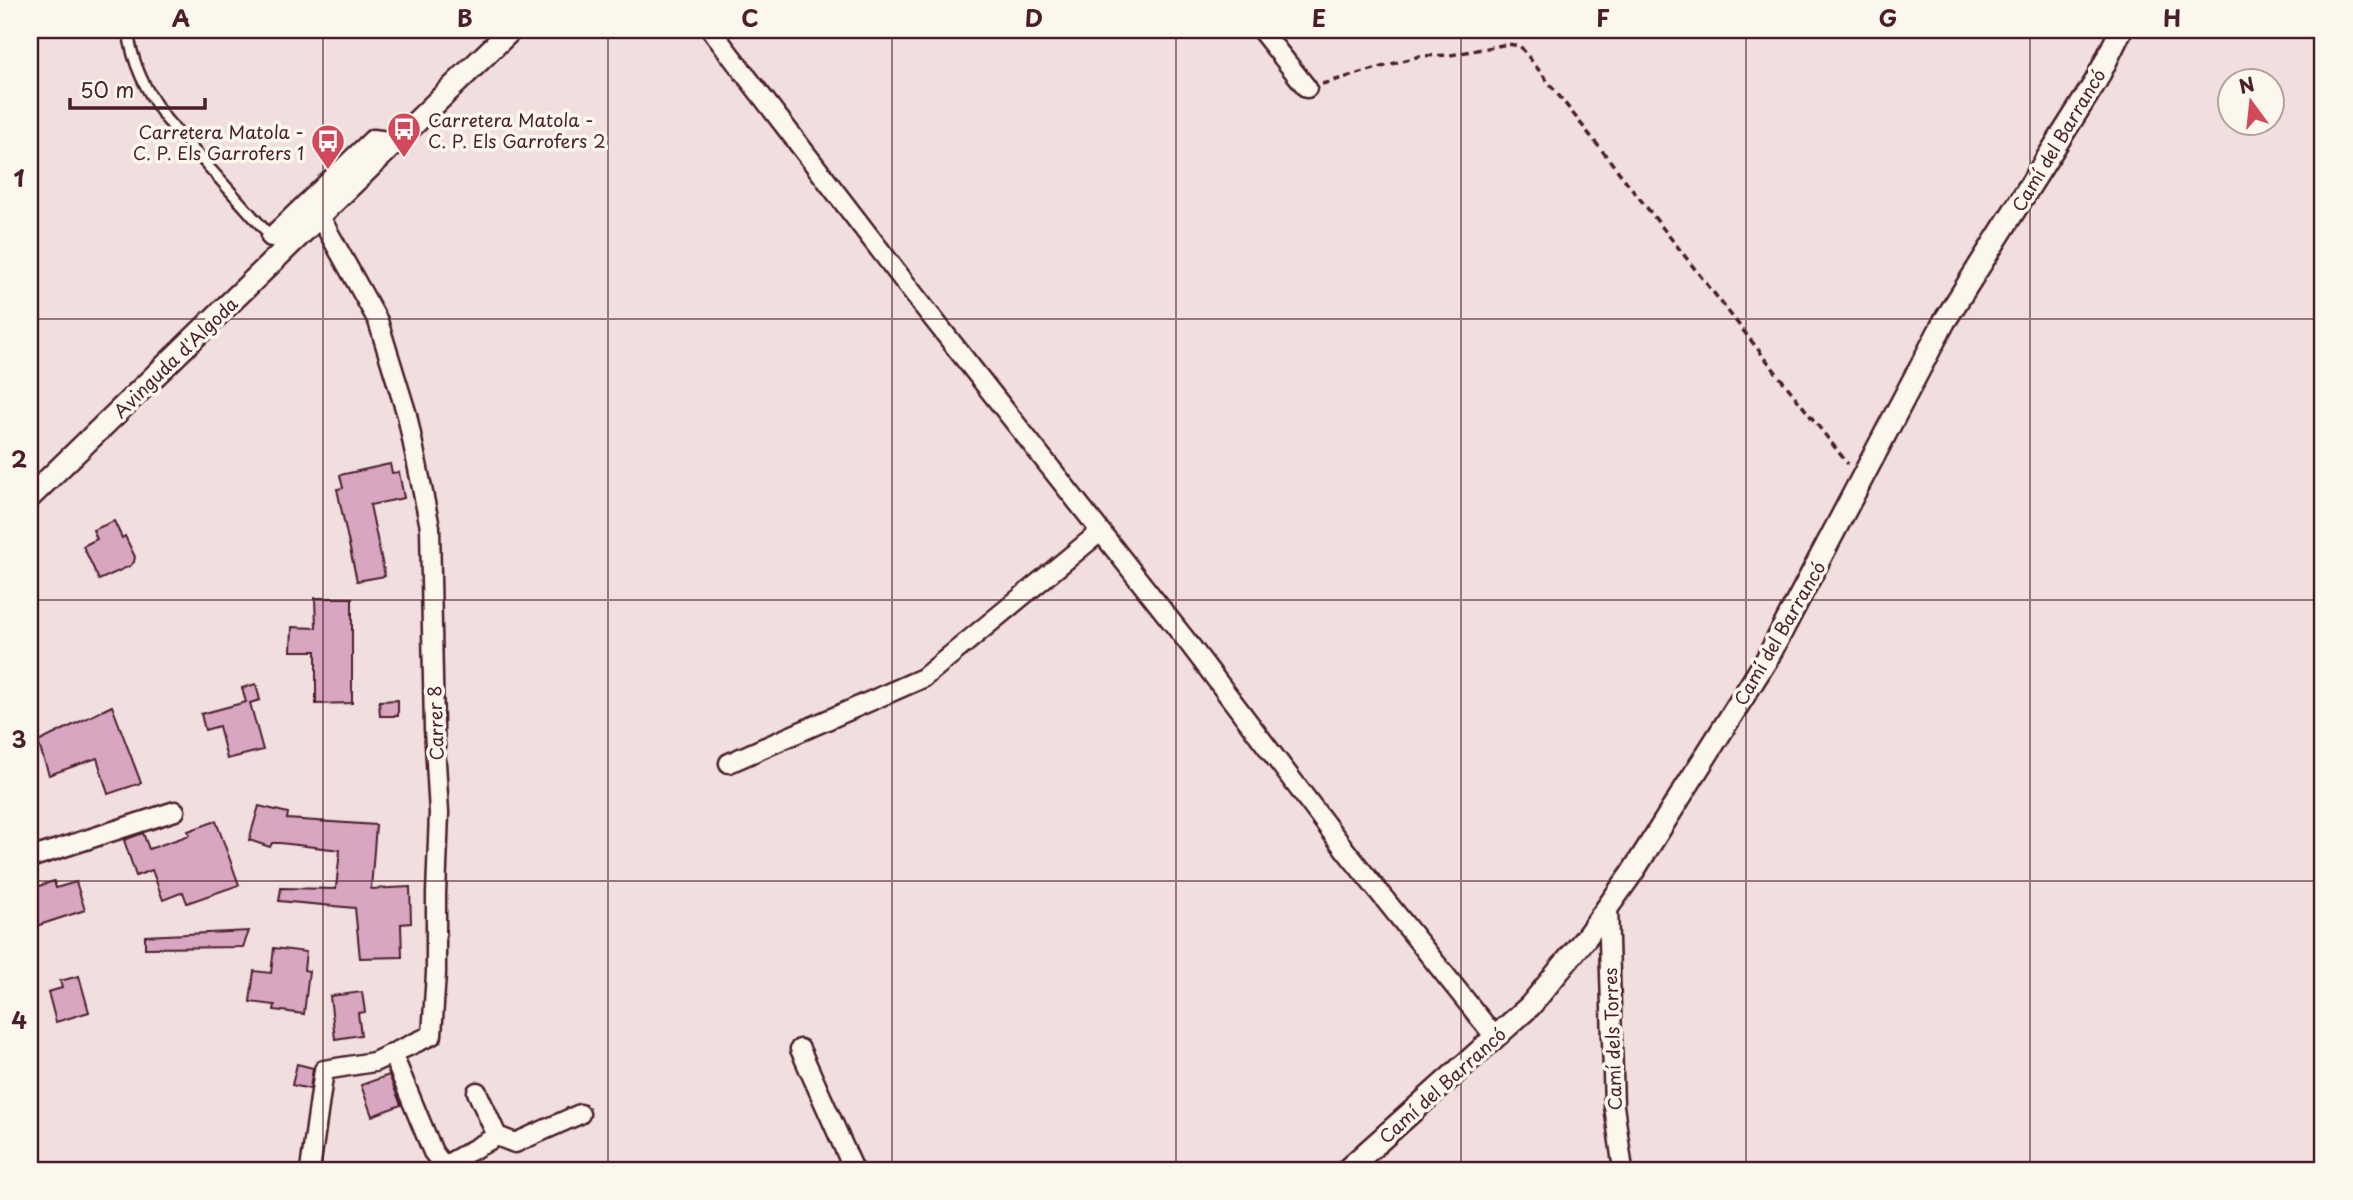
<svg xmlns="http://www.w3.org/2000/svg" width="2353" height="1200" font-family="'Playpen Sans',sans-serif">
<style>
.building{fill:#d9a6c2;stroke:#4a1f2b;stroke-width:2}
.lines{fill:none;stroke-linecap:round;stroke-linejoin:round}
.service-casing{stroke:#4a1f2b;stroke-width:14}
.minor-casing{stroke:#4a1f2b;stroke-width:23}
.tertiary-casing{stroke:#4a1f2b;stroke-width:26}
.path{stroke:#4a1f2b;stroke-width:3.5;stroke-dasharray:7 5;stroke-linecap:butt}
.service{stroke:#fbf7ec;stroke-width:9}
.minor{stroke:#fbf7ec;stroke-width:18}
.tertiary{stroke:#fbf7ec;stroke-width:21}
.grid{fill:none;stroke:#4a1f2b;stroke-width:2;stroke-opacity:0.55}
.labels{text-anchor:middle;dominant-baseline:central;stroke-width:7;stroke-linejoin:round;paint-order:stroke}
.poi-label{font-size:18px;fill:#4a1f2b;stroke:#fbf7ec;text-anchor:start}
.street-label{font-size:18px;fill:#4a1f2b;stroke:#fbf7ec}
.neatline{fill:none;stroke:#4a1f2b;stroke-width:2.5}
.grid-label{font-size:23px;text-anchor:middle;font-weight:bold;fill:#4a1f2b}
</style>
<rect width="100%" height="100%" fill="#f1dfdf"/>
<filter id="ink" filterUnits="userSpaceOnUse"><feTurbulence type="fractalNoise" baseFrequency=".0143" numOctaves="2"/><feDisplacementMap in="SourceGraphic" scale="14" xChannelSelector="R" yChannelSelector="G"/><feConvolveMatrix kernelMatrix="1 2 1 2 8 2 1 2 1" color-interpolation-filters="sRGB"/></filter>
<g filter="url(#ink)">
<path class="building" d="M390,464L392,473L399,472L404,498L370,505L385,576L357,581L337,489L343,488L340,475Z
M114,521L122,538L125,536L135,557L134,562L130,566L99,580L83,546L97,539L93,530Z
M315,598H352V703L316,704V651H291L292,627L316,628Z
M256,684L260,700L250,703L263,750L227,759L219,726L205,730L201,714L246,702L242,688Z
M398,700V716H380L379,701Z
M112,706L141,783L108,794L97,758L49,775L38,742Z
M259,806L288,813L287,819L376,825L371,889L410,887L411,923L401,924L402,957L360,958L355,908L279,901L281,888L336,889L340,850L280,843H272L270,847L249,840Z
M216,821L239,885L187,903L183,892L163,900L152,870L136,876L124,840L143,833L149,849L190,835L188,831Z
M54,881L56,888L76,882L85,910L30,928V889Z
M249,931L243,947L145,948V936Z
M274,948L306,952L304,970L309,971L304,1014L274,1010L275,1005L250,1002L254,971L271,973Z
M79,976L89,1012L56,1022L48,992L62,988L60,981Z
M362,992L365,1012L358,1013L361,1035L335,1039L330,996Z
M297,1064L313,1068L310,1089L292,1085Z
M389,1075L401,1105L372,1116L361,1085Z"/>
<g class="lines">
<g class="service-casing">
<path id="service" d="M128,30C132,64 146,91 166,119L273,239"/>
</g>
<g class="minor-casing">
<path id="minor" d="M711,30L916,297L1190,645L1346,851L1495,1037
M1261,30L1307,88
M271,237L373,139L396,142
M729,763L923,678L1100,532
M30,858L175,811
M1608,907L1614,1106L1623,1170
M800,1049L854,1170
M392,1053L433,1152L444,1166
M477,1092L497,1136
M310,1170L324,1070L374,1062L432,1035L436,973V894L439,813L434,728L430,527L407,415L378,321L320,217
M446,1170L444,1166L497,1136L515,1143L580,1114"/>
</g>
<g class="tertiary-casing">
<path id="tertiary" d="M30,497L511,30
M1347,1170L1530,1006L1585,939L1632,873L1767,659L1944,322L2096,81L2121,30"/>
</g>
<path class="path" d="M1322,84L1420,56L1451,55L1508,44L1520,46L1848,464"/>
<use href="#service" class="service"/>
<use href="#minor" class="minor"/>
<use href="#tertiary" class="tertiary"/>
</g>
</g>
<path class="grid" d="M323,30V1170M608,30V1170M892,30V1170M1176,30V1170M1461,30V1170M1746,30V1170M2030,30V1170M30,319H2323M30,600H2323M30,881H2323"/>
<defs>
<g id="bus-pin" transform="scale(1.75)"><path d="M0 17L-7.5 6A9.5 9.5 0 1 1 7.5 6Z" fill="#d1495b" stroke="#fbf7ec"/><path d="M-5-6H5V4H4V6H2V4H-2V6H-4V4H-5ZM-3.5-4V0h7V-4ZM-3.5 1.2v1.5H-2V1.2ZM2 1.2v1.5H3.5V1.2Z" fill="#fff"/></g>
</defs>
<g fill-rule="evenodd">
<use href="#bus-pin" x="404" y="129"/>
<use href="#bus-pin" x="328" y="141"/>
</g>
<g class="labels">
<g class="poi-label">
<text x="428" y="119">Carretera Matola -<tspan x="428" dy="21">C. P. Els Garrofers 2</tspan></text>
<text x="304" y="131" text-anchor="end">Carretera Matola -<tspan x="304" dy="21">C. P. Els Garrofers 1</tspan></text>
</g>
<g class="street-label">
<text transform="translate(2058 140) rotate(-59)">Camí del Barrancó</text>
<text transform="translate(175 357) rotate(-44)">Avinguda d'Algoda</text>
<text transform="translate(1779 633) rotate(-60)">Camí del Barrancó</text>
<text transform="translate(435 723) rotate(-92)">Carrer 8</text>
<text transform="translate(1612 1039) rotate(-92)">Camí dels Torres</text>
<text transform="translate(1442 1085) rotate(-42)">Camí del Barrancó</text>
</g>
</g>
<rect width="2353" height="1200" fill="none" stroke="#fbf7ec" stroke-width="77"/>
<g transform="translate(2251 102) rotate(345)"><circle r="33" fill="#fbf7ec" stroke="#b4a19f" stroke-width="2"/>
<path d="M0-5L12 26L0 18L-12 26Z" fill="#d1495b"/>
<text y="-10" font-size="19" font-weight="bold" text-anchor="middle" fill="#4a1f2b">N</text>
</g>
<path d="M70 98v10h135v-10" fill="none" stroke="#4a1f2b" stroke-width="3.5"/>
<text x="80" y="98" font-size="21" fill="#4a1f2b" stroke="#fbf7ec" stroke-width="5" paint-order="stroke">50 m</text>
<rect x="38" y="38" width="2276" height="1124" class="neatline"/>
<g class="grid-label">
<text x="181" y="27">A</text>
<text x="465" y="27">B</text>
<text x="750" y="27">C</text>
<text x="1034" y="27">D</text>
<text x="1319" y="27">E</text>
<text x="1603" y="27">F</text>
<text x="1888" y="27">G</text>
<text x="2172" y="27">H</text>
<text x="19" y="187">1</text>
<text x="19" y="468">2</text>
<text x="19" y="748">3</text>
<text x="19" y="1029">4</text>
</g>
</svg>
